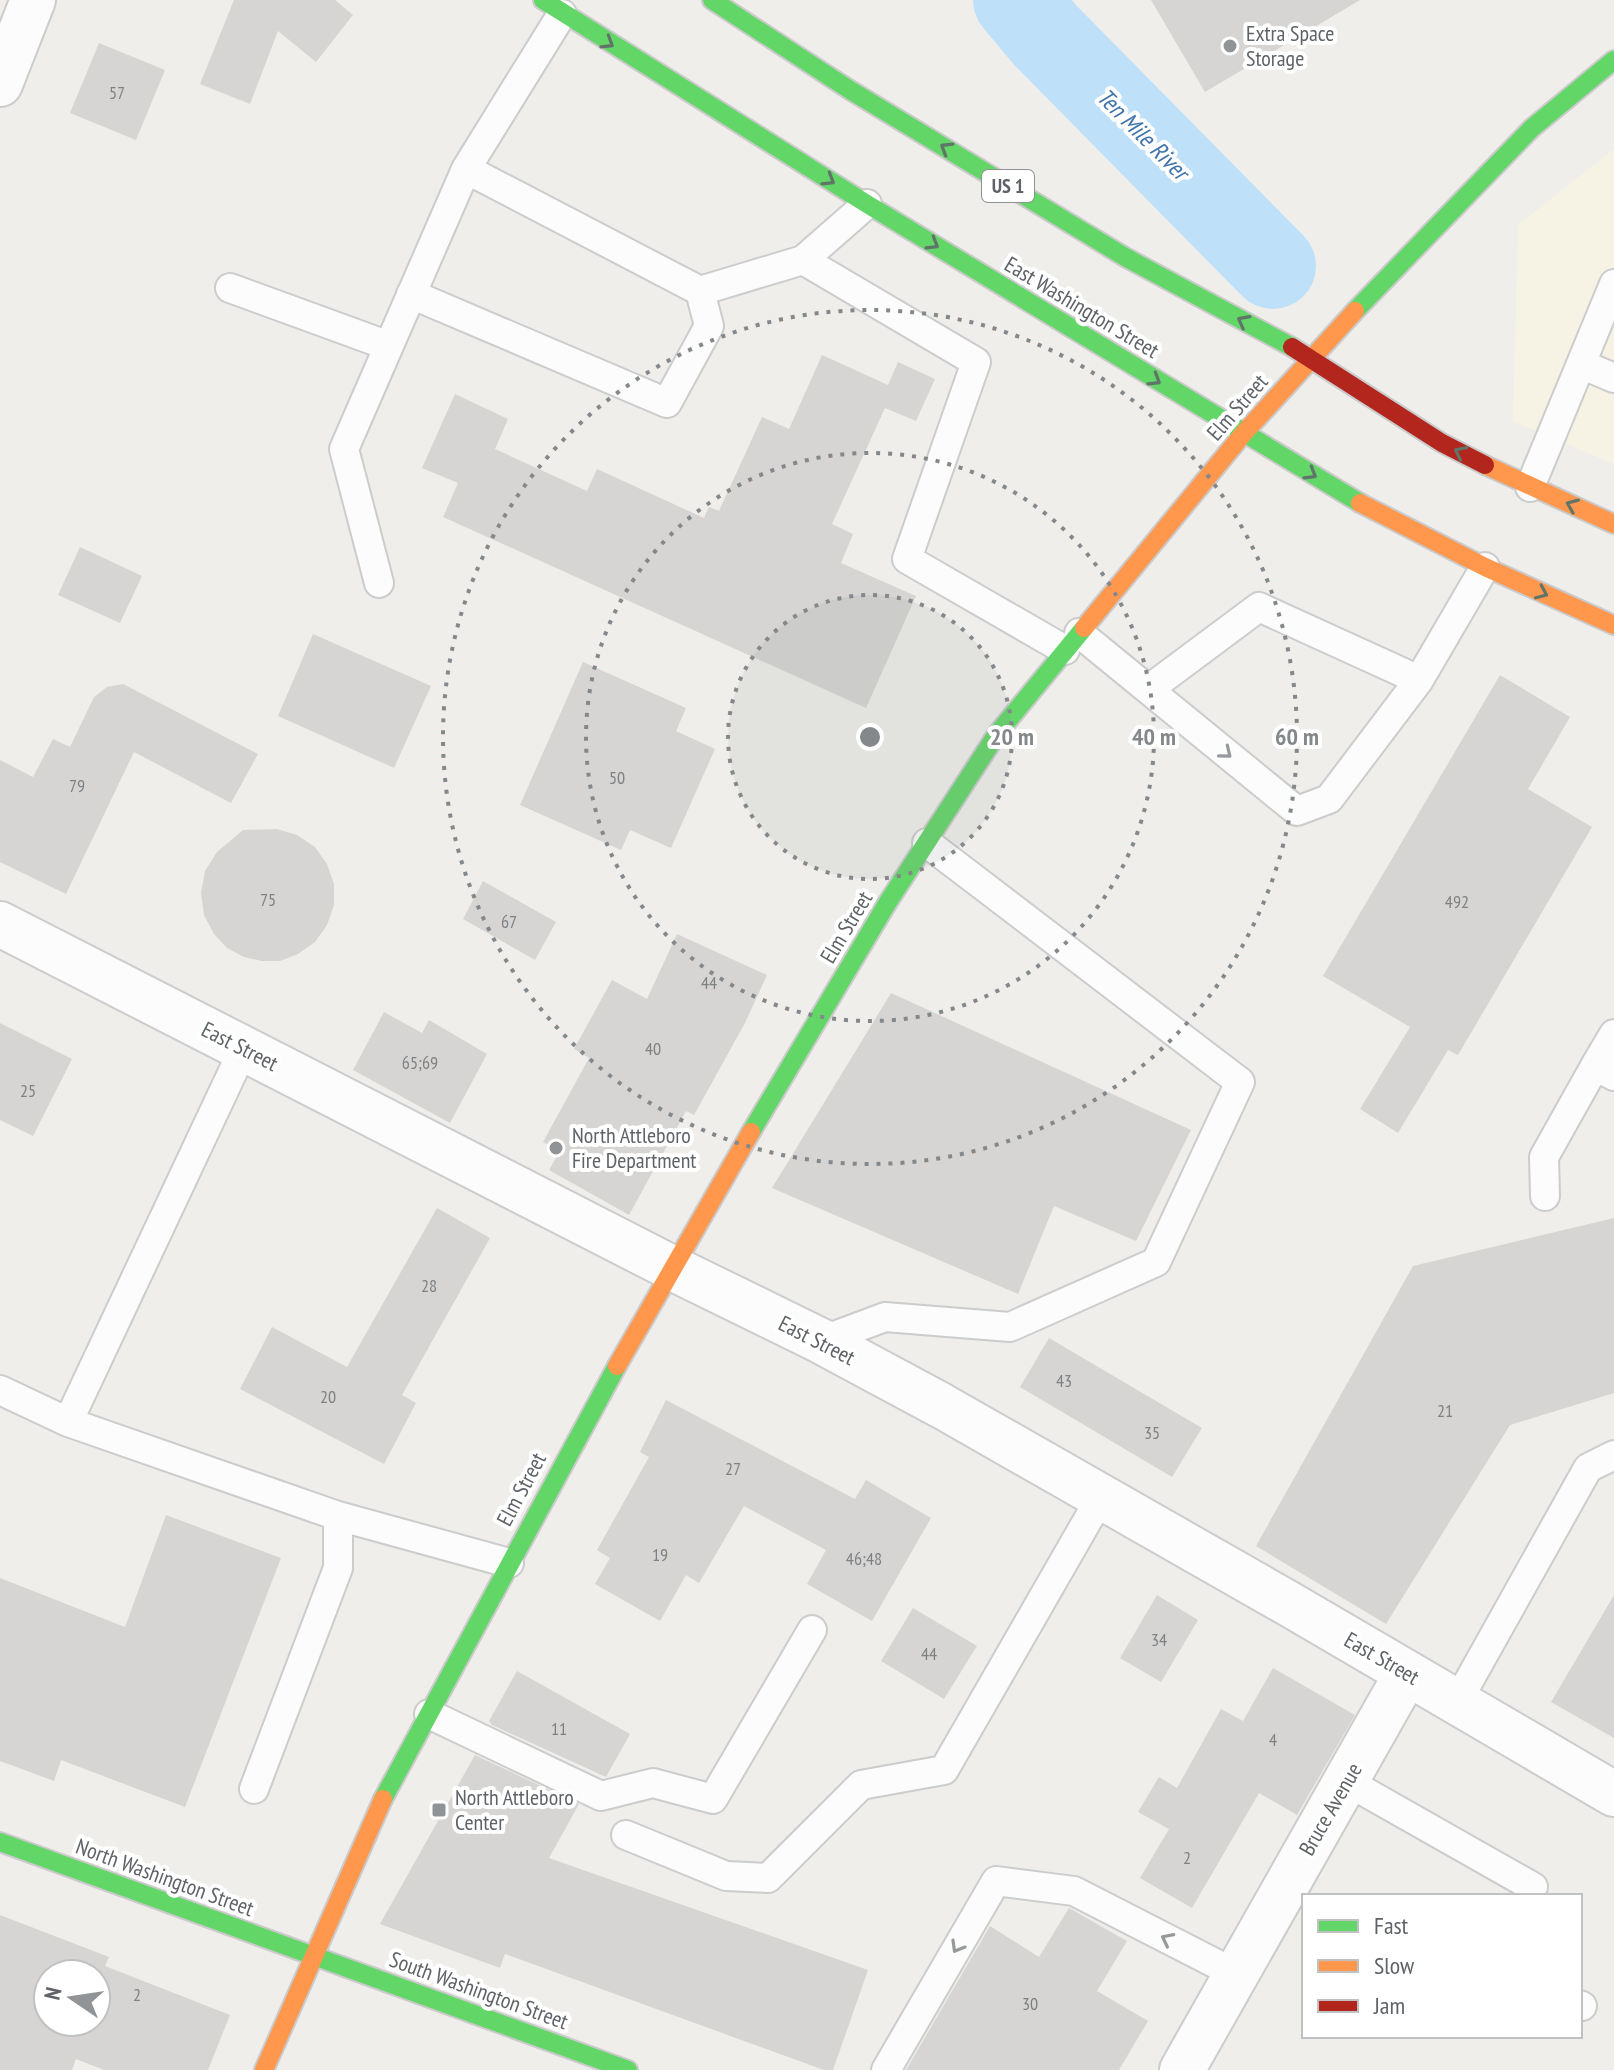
<svg xmlns="http://www.w3.org/2000/svg" width="1614" height="2070" font-family="'PT Sans Narrow',sans-serif">
<style>
.commercial{fill:#f7f3e4}
.lines{fill:none;stroke-linecap:round;stroke-linejoin:round}
.river{stroke:#bfe0f9;stroke-width:86}
.building{fill:#d6d5d3;fill-rule:evenodd}
.lane-casing{stroke:#cbcccc;stroke-width:32}
.street-casing{stroke:#cbcccc;stroke-width:48}
.fast-casing{stroke:#cacacb;stroke-width:22}
.slow-casing{stroke:#cacacb;stroke-width:22}
.jam-casing{stroke:#cacacb;stroke-width:22}
.lane{stroke:#fdfcfc;stroke-width:28}
.street{stroke:#fdfcfc;stroke-width:44}
.fast{stroke:#63d668;stroke-width:18}
.slow{stroke:#ff974d;stroke-width:18}
.jam{stroke:#b3261e;stroke-width:18}
.oneway{stroke:#607468}
.oneway2{stroke:#96999c}
.ring{fill:none;stroke:#84888a;stroke-width:4;stroke-dasharray:4 8}
.poi-dot{fill:#919496;stroke:#fff;stroke-width:3}
.labels{text-anchor:middle;dominant-baseline:central;stroke-width:8;stroke-linejoin:round;paint-order:stroke}
.number-label{font-size:18px;fill:#7e8184}
.shield{fill:#fff;stroke:#8f9295;stroke-width:2}
.shield-label{font-size:20px;font-weight:bold;fill:#5f6368}
.poi-label{font-size:22px;fill:#5f6368;stroke:#fff;text-anchor:start}
.street-label{font-size:22px;fill:#5f6368;stroke:#fff}
.water-label{font-size:24px;font-style:italic;fill:#4174aa;stroke:#fff}
.centre{fill:#84888a;stroke:#fff;stroke-width:4}
.ring-label{font-size:24px;text-anchor:middle;font-weight:bold;fill:#84888a;stroke:#fff;stroke-width:8;stroke-linejoin:round;paint-order:stroke}
</style>
<rect width="100%" height="100%" fill="#efeeea"/>
<path class="commercial" d="M1614,149V464L1513,421L1518,225Z"/>
<g class="lines">
<path class="river" d="M1016,0L1046,36L1273,266"/>
</g>
<path class="building" d="M234,0H335L353,15L316,62L278,31L250,104L200,84Z
M1151,0H1360L1205,92Z
M99,43L165,70L136,140L70,113Z
M822,355L888,385L898,362L935,379L916,421L885,408L832,524L853,534L841,563L916,596L866,708L443,517L458,483L422,468L455,394L508,419L495,449L587,491L597,469L704,518L709,507L719,511L762,417L789,429Z
M80,547L142,576L120,623L58,595Z
M313,634L431,686L394,768L278,716Z
M583,662L686,708L676,731L715,749L671,848L630,830L621,850L520,805Z
M1500,675L1570,717L1528,789L1592,827L1458,1055L1448,1050L1398,1133L1360,1109L1410,1027L1323,976Z
M123,684L258,754L231,803L134,752L66,894L0,862V760L33,777L53,739L70,747L94,697L107,687Z
M277,829L297,835L315,847L327,864L334,884V905L327,925L315,942L298,954L280,961H262L244,957L227,948L214,934L204,915L201,893L205,871L217,852L243,830Z
M483,881L556,922L535,960L463,919Z
M677,934L767,975L745,1023L694,1115L686,1111L629,1215L549,1170L560,1151L543,1142L589,1058L574,1049L612,980L647,999Z
M891,993L1191,1130L1136,1241L1054,1206L1018,1294L772,1188Z
M384,1012L422,1033L429,1020L487,1054L450,1123L353,1070Z
M0,1023L72,1059L33,1136L0,1120Z
M437,1208L490,1238L402,1395L416,1403L384,1464L240,1389L272,1327L347,1367Z
M1614,1218V1393L1510,1425L1386,1624L1256,1546L1413,1266Z
M1049,1338L1202,1428L1172,1477L1020,1387Z
M666,1400L855,1499L866,1480L931,1518L872,1621L807,1584L826,1550L744,1506L699,1583L686,1575L660,1621L595,1584L610,1558L597,1550L649,1457L640,1452Z
M166,1515L281,1558L185,1807L61,1760L54,1781L0,1761V1578L125,1627Z
M1157,1595L1198,1620L1161,1682L1120,1658Z
M1614,1595V1738L1551,1702Z
M913,1608L977,1646L944,1699L881,1661Z
M1273,1668L1355,1715L1297,1815L1259,1793L1192,1908L1140,1878L1169,1829L1138,1812L1159,1777L1177,1788L1221,1709L1243,1721Z
M517,1671L630,1734L606,1777L492,1725L489,1721Z
M475,1755L579,1804L549,1858L868,1970L833,2070H824L505,1954L500,1968L380,1924Z
M1069,1908L1127,1941L1097,1991L1148,2021L1119,2070H906L990,1926L1039,1957Z
M0,1915L109,1957L105,1966L230,2015L208,2070H104L76,2059L72,2070H0ZM48,1974H96V2022H48Z"/>
<g class="lines">
<g class="lane-casing">
<path id="lane" d="M562,14L466,169L700,291L803,260L976,362L907,559L1065,650
M803,260L867,204
M230,288L389,346
M411,294L667,403L709,326L700,291
M1581,364L1614,378
M1530,487L1614,284
M379,583L344,449L466,169
M1079,633L1297,811L1329,799L1419,680L1485,567
M1149,689L1259,607L1419,680
M1614,1034L1595,1066L1614,1076
M1545,1196L1544,1157L1595,1066
M821,1341L885,1317L1010,1327L1156,1262L1240,1082L927,843
M0,1390L68,1422L244,1048
M68,1422L338,1516V1568L254,1789
M338,1516L509,1563
M1457,1702L1588,1468L1614,1455
M429,1714L601,1796L653,1783L713,1799L812,1630
M1346,1781L1533,1887L1528,1896
M626,1835L726,1876L768,1878L861,1785L944,1770L1101,1497
M1580,2005L1582,2006
M886,2070L996,1881L1074,1891L1236,1974"/>
</g>
<g class="street-casing">
<path id="street" d="M0,84L33,0
M0,924L672,1268L821,1341L942,1406L1291,1605L1614,1794
M1182,2070L1407,1673"/>
</g>
<g class="fast-casing">
<path id="fast" d="M543,0L867,204L1360,503
M712,0L850,90L1125,257L1292,347
M1355,311L1532,128L1614,60
M751,1132L888,902L997,734L1084,628
M383,1799L617,1366
M0,1842L628,2070"/>
</g>
<g class="slow-casing">
<path id="slow" d="M1485,465L1614,524
M1360,503L1485,567L1614,625
M1084,628L1243,434L1355,311
M617,1366L751,1132
M264,2070L383,1799"/>
</g>
<g class="jam-casing">
<path id="jam" d="M1292,347L1442,443L1485,465"/>
</g>
<use href="#lane" class="lane"/>
<use href="#street" class="street"/>
<use href="#fast" class="fast"/>
<use href="#slow" class="slow"/>
<use href="#jam" class="jam"/>
</g>
<defs><path id="oneway-chevron" d="M-2-3.5L2.5 0L-2 3.5" fill="none" stroke-width="1.6" stroke-linecap="round" stroke-linejoin="round" transform="scale(2)"/></defs>
<g class="oneway">
<use href="#oneway-chevron" transform="translate(608 43) rotate(32)"/>
<use href="#oneway-chevron" transform="translate(946 148) rotate(-149)"/>
<use href="#oneway-chevron" transform="translate(829 180) rotate(32)"/>
<use href="#oneway-chevron" transform="translate(933 244) rotate(31)"/>
<use href="#oneway-chevron" transform="translate(1243 321) rotate(-152)"/>
<use href="#oneway-chevron" transform="translate(1155 380) rotate(32)"/>
<use href="#oneway-chevron" transform="translate(1460 452) rotate(-153)"/>
<use href="#oneway-chevron" transform="translate(1311 474) rotate(31)"/>
<use href="#oneway-chevron" transform="translate(1572 505) rotate(-157)"/>
<use href="#oneway-chevron" transform="translate(1542 593) rotate(24)"/>
</g>
<g class="oneway2">
<use href="#oneway-chevron" transform="translate(1226 753) rotate(39)"/>
<use href="#oneway-chevron" transform="translate(1167 1939) rotate(-153)"/>
<use href="#oneway-chevron" transform="translate(957 1947) rotate(120)"/>
</g>
<circle cx="870" cy="737" r="142" fill="#84888a" fill-opacity=".12"/>
<g class="ring">
<circle cx="870" cy="737" r="142"/>
<circle cx="870" cy="737" r="284"/>
<circle cx="870" cy="737" r="427"/>
</g>
<g class="poi-dot">
<circle cx="1230" cy="46" r="8"/>
<circle cx="556" cy="1148" r="8"/>
<rect x="431" y="1802" width="16" height="16" rx="4"/>
</g>
<g class="labels">
<g class="number-label">
<text x="117" y="92">57</text>
<text x="617" y="777">50</text>
<text x="77" y="785">79</text>
<text x="268" y="899">75</text>
<text x="1457" y="901">492</text>
<text x="509" y="921">67</text>
<text x="709" y="982">44</text>
<text x="653" y="1048">40</text>
<text x="420" y="1062">65;69</text>
<text x="28" y="1090">25</text>
<text x="429" y="1285">28</text>
<text x="1064" y="1380">43</text>
<text x="328" y="1396">20</text>
<text x="1445" y="1410">21</text>
<text x="1152" y="1432">35</text>
<text x="733" y="1468">27</text>
<text x="660" y="1554">19</text>
<text x="864" y="1558">46;48</text>
<text x="1159" y="1639">34</text>
<text x="929" y="1653">44</text>
<text x="559" y="1728">11</text>
<text x="1273" y="1739">4</text>
<text x="1187" y="1857">2</text>
<text x="137" y="1994">2</text>
<text x="1030" y="2003">30</text>
</g>
<rect class="shield" x="982" y="170" width="52" height="32" rx="6"/>
<g class="shield-label">
<text x="1008" y="186">US 1</text>
</g>
<g class="poi-label">
<text x="1246" y="33">Extra Space<tspan x="1246" dy="25">Storage</tspan></text>
<text x="572" y="1135">North Attleboro<tspan x="572" dy="25">Fire Department</tspan></text>
<text x="455" y="1797">North Attleboro<tspan x="455" dy="25">Center</tspan></text>
</g>
<g class="street-label">
<text transform="translate(1082 307) rotate(31)">East Washington Street</text>
<text transform="translate(1237 407) rotate(-49)">Elm Street</text>
<text transform="translate(846 927) rotate(-59)">Elm Street</text>
<text transform="translate(240 1046) rotate(27)">East Street</text>
<text transform="translate(817 1340) rotate(27)">East Street</text>
<text transform="translate(521 1489) rotate(-62)">Elm Street</text>
<text transform="translate(1382 1658) rotate(30)">East Street</text>
<text transform="translate(1330 1809) rotate(-60)">Bruce Avenue</text>
<text transform="translate(165 1877) rotate(20)">North Washington Street</text>
<text transform="translate(479 1990) rotate(20)">South Washington Street</text>
</g>
<g class="water-label">
<text transform="translate(1143 134) rotate(45)">Ten Mile River</text>
</g>
</g>
<circle cx="870" cy="737" r="12" class="centre"/>
<g class="ring-label">
<text x="1012" y="745">20 m</text>
<text x="1154" y="745">40 m</text>
<text x="1297" y="745">60 m</text>
</g>
<rect x="1302" y="1894" width="280" height="144" fill="#ffffff" stroke="#bfc1c3" stroke-width="2"/>
<rect x="1318" y="1920" width="40" height="12" fill="#63d668" stroke="#bfc1c3" stroke-width="2"/>
<text x="1374" y="1934" font-size="24" fill="#5f6368">Fast</text>
<rect x="1318" y="1960" width="40" height="12" fill="#ff974d" stroke="#bfc1c3" stroke-width="2"/>
<text x="1374" y="1974" font-size="24" fill="#5f6368">Slow</text>
<rect x="1318" y="2000" width="40" height="12" fill="#b3261e" stroke="#bfc1c3" stroke-width="2"/>
<text x="1374" y="2014" font-size="24" fill="#5f6368">Jam</text>
<g transform="translate(72 1998) rotate(283)"><circle r="38" fill="#ffffff" stroke="#bfc1c3" stroke-width="2"/>
<path d="M0-6L14 30L0 20L-14 30Z" fill="#919496"/>
<text y="-12" font-size="22" font-weight="bold" text-anchor="middle" fill="#5f6368">N</text>
</g>
</svg>
